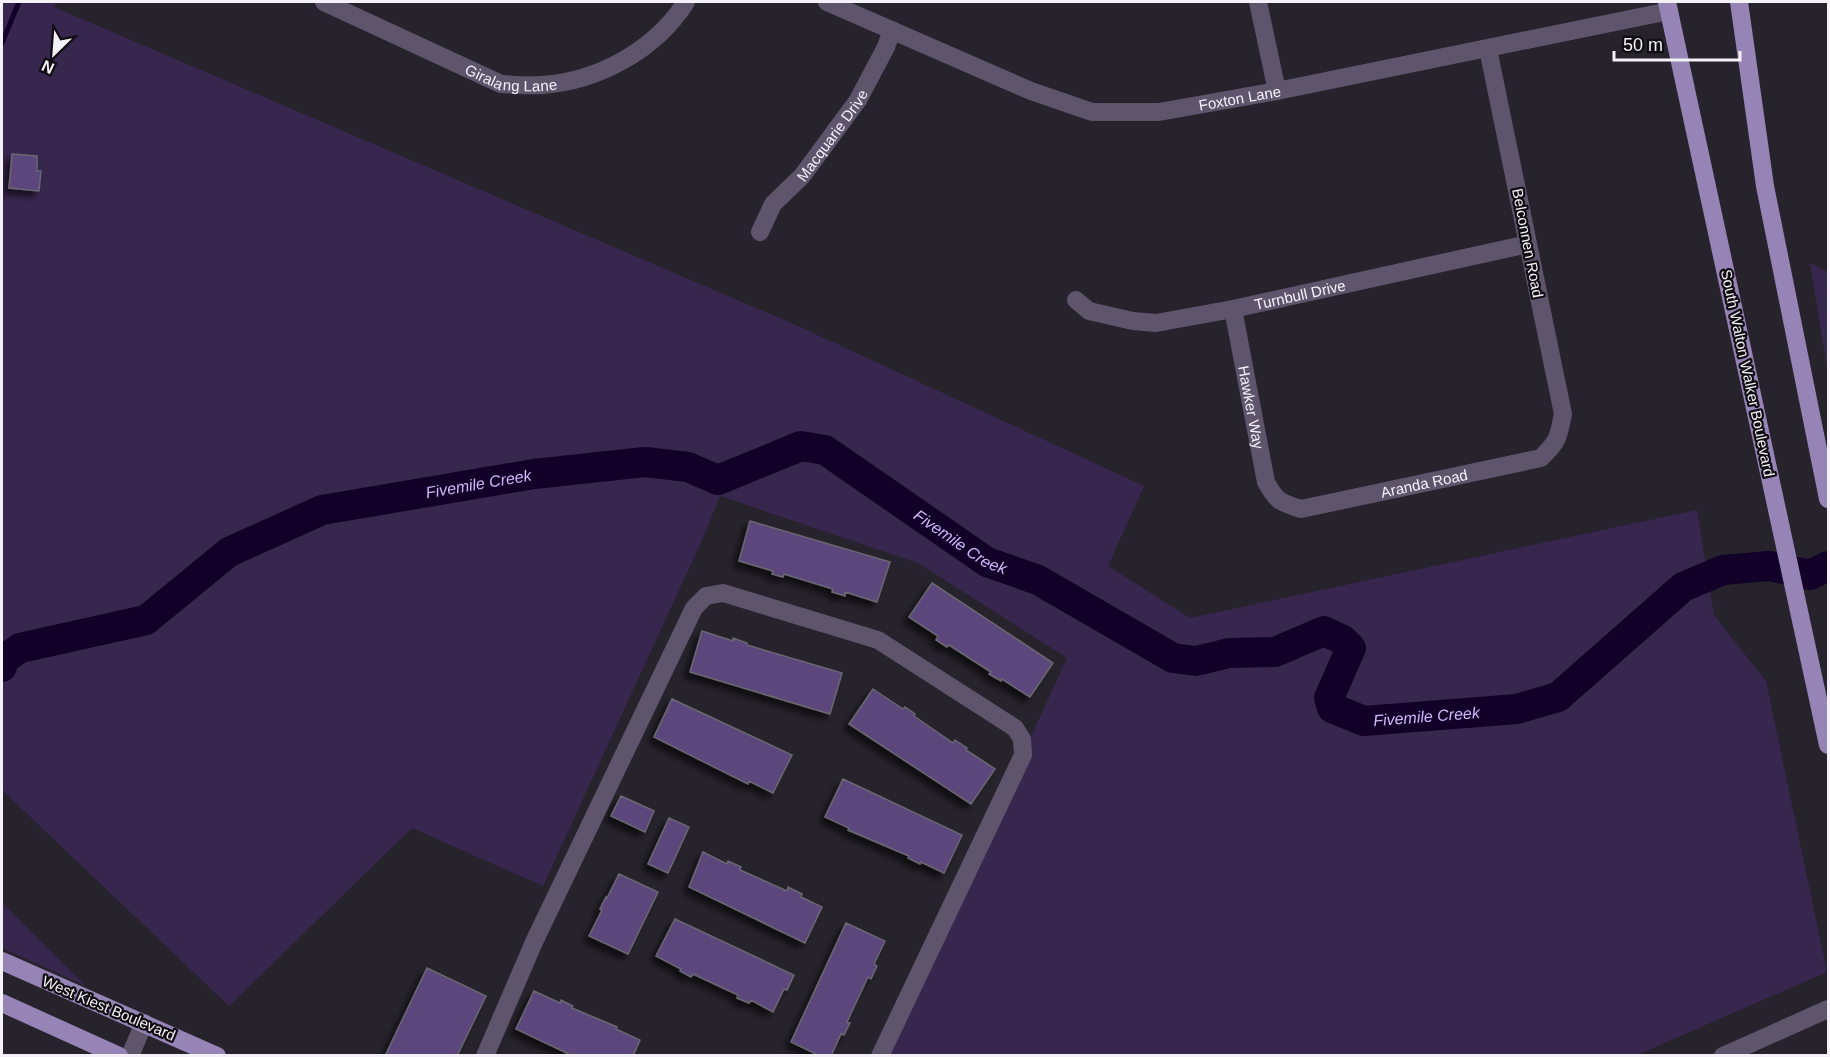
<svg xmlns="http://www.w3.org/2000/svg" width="1830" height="1057" font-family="Helvetica,sans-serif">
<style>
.green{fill:#37264e}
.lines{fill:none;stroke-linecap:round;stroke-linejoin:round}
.stream{stroke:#120028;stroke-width:5}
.river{stroke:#120028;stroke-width:30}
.building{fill:#5b467c;stroke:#6a6771;stroke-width:1.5;filter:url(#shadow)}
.minor{stroke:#5e556d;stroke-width:18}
.major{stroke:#9684b6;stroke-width:18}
.labels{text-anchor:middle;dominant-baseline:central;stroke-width:4.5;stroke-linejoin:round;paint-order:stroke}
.street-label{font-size:15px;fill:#f4f1f8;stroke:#0f0d11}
.water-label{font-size:16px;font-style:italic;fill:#d1b9fc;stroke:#0f0d11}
</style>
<defs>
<filter id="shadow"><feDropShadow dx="-5.5" dy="5.5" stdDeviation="3" flood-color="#0009"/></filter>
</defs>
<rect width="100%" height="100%" fill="#26232c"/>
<path class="green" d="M2,2H56L54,7L798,326L1144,486L1108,566L1190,618L1697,510L1714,615L1766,681L1827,972L1637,1055H885L1067,658L918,563L720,496L702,540L543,886L412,828L229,1006L2,790Z
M1810,263L1828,272V375Z
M2,903L86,986L2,948Z"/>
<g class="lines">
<path class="stream" d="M2,43L19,2"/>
<path class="river" id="s1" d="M2,667L3,660L20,648L146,620L229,552L322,510L534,474L645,462L688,467L718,480L801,446L825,450L987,562L1038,580L1173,658L1196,661L1229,653L1275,652L1324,631L1343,640L1351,648L1329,698L1332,708L1364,721L1517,709L1558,697L1683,587L1723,570L1769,566L1810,575L1828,566"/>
</g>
<path class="building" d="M12,154L37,156V171H41L39,191L9,188Z
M750,521L890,562L877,602L845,592V596L832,592L833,589L784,574L783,577L772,574L773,571L739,561Z
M932,583L1053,663L1030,697L1002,679L1001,681L989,674L991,672L949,645L947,647L936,640L938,636L909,617Z
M702,631L733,641V638L747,643V645L842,673L830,714L690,672Z
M873,689L903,709L905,707L915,714L914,716L953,743L955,740L967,748L966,750L995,769L971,804L849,724Z
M672,699L792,755L773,793L749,781L748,784L654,737Z
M843,779L962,835L944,873L921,862L920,864L908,858L909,856L848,830L849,828L825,817Z
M621,796L654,811L645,832L611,816Z
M669,818L689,827L668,873L648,864Z
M703,852L727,864L728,861L741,867L740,870L787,891L788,887L802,894L801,897L822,907L805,943L689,887Z
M619,874L658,892L628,954L589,936L602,910L600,909L606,897L607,898Z
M675,919L794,975L787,990L784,989L773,1012L751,1000L749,1003L737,998L738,995L693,974L691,977L680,971L681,969L656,956Z
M846,923L885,941L874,964L877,966L871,979L868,977L847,1022L850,1023L844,1035L841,1034L831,1056H820L791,1042Z
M427,968L486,996L457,1056H385Z
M534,991L560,1003L561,1000L573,1006L572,1008L617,1027L616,1029L640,1040L633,1056H573L516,1029Z"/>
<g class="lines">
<g class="minor">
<path id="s2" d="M324,2L501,84C515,85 528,86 542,85C599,81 655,50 686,2"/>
<path id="s3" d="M827,2L1031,91L1092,112H1159L1277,91L1669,11"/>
<path d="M1258,2L1277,91"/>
<path id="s4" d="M760,232L773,204L802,176L858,100L886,47L892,30"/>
<path id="s5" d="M1076,300L1089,311L1133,321L1156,323L1233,309L1528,244"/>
<path id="s6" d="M1233,309L1266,482C1277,502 1280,502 1301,509L1541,458C1559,440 1558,438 1563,414L1488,49"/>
<path d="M130,1056L144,1023"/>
<path d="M485,1056L534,942L694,608L706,596L723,593L878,640L1015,728L1022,739L1023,755L880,1056"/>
<path d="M1723,1056L1828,1009"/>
</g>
<path class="major" d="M1667,2L1828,745
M1739,2L1765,186L1828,499
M2,961L217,1056
M2,1003L119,1056"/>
</g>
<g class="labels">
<g class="street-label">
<text stroke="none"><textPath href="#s2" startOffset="204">Giralang Lane</textPath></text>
<text stroke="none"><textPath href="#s3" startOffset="436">Foxton Lane</textPath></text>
<text stroke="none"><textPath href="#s4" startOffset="122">Macquarie Drive</textPath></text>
<text transform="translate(1528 243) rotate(79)">Belconnen Road</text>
<text stroke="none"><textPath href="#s5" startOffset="232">Turnbull Drive</textPath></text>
<text transform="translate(1748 373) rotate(78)">South Walton Walker Boulevard</text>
<text stroke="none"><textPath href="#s6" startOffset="100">Hawker Way</textPath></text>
<text stroke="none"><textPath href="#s6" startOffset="348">Aranda Road</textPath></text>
<text transform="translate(109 1008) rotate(23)">West Kiest Boulevard</text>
</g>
<g class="water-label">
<text stroke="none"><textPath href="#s1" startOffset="525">Fivemile Creek</textPath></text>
<text stroke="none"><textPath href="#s1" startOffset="1047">Fivemile Creek</textPath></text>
<text stroke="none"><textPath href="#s1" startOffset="1641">Fivemile Creek</textPath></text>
</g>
</g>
<rect width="1830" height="1057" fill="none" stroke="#f4f1f8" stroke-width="6"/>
<g transform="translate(54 54) rotate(205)" stroke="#0f0d11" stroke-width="4.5" paint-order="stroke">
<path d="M0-4.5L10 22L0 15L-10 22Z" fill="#f4f1f8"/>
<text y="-9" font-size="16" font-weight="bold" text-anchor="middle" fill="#f4f1f8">N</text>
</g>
<path d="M1614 51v9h126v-9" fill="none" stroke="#f4f1f8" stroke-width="3"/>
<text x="1623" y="51" font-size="18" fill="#f4f1f8" stroke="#0f0d11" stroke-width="4.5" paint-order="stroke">50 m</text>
</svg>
